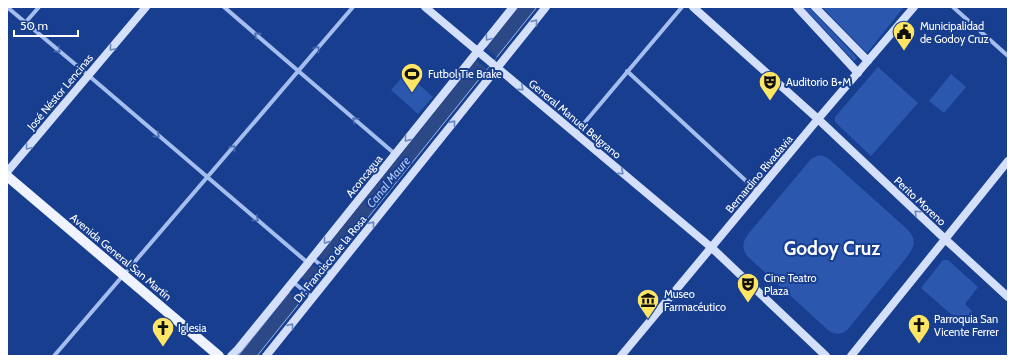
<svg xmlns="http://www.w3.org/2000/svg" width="1015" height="363" font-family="Cabin,sans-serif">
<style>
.green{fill:#2b57ae}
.water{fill:#2d4886;stroke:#99b7f1}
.pier{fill:#183e90}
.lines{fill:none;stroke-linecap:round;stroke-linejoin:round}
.street{stroke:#a6beef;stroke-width:4}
.secondary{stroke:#d4e0fb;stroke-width:8}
.primary{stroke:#eef3ff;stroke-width:10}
.oneway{stroke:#6d87c0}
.oneway2{stroke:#4a6bb1}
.labels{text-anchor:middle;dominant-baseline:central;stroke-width:4;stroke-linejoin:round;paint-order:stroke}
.poi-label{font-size:11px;fill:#fff;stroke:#183e90;text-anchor:start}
.street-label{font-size:11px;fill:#fff;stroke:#183e90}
.water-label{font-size:12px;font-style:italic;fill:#b2c9f6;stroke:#183e90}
.town-label{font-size:19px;font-weight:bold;fill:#fff;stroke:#183e90}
</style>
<rect width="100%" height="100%" fill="#183e90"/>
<path class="green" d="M803,7H809L857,58L854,61Z
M822,7H904L867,53Z
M878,67L918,103L871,156L835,122V117Z
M406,73L433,97L418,114L391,90Z
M951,74L966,87L944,113L929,101Z
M819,155L824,156L829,159L907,229C917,239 915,246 907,257L848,329C842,335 836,335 829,331L747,256C741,247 743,241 749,233L811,159Z
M943,260H948L978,287L965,304L972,311L961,323L921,288Z"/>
<path class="water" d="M518,7H537L257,356H238Z"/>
<path class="pier" d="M485,47L497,57L487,69L476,60Z
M318,256L329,265L323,273L312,264Z
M301,277L312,287L301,301L289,292Z"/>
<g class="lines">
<path class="street" d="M7,7L88,75L308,263
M224,7L395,154
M953,7L1008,56
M25,23L39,7
M627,71L758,192
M575,134L682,7
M312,258L332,274
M293,282L313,298
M54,356L353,7"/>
<path class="secondary" d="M425,7L712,248L826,356
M693,7L818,119L945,239L1008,297
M797,7L858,73
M815,7L868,61
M7,172L146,7
M231,356L238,349L308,263L513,7
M266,356L546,7
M621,356L818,119L914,7
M851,356L1008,161"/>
<path class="primary" d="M7,176L219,356"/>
</g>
<defs><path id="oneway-chevron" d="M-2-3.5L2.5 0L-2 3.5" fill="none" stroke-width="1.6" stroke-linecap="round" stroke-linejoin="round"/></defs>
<g class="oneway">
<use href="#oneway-chevron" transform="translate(535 22) rotate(-51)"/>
<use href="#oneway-chevron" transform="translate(488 38) rotate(128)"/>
<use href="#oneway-chevron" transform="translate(112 48) rotate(130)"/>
<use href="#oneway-chevron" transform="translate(521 88) rotate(40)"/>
<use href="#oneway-chevron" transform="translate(453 123) rotate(-51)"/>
<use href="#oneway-chevron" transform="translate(407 139) rotate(129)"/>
<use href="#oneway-chevron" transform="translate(28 147) rotate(130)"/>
<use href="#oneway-chevron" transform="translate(621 172) rotate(40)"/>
<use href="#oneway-chevron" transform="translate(917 213) rotate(-137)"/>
<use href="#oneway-chevron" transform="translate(372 224) rotate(-51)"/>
<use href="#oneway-chevron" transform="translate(326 241) rotate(129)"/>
<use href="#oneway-chevron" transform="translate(291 326) rotate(-51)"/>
</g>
<g class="oneway2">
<use href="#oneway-chevron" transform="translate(257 35) rotate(-139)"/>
<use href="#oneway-chevron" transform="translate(317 49) rotate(-50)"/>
<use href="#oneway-chevron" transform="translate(58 50) rotate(40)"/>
<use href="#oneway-chevron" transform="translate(355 120) rotate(-139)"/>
<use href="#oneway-chevron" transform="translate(157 135) rotate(41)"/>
<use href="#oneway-chevron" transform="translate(233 148) rotate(-50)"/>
<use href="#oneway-chevron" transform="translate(256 219) rotate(40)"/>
</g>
<defs>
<g id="civic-pin" transform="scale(1.15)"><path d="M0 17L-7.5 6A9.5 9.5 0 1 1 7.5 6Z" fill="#ffe564" stroke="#183e90"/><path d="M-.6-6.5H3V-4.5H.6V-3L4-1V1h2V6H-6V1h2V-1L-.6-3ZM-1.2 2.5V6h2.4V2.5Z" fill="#111"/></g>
<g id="stadium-pin" transform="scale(1.15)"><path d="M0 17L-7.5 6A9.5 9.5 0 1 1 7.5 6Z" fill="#ffe564" stroke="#183e90"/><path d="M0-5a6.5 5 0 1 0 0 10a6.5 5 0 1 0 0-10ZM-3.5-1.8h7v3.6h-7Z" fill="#111"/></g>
<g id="theatre-pin" transform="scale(1.15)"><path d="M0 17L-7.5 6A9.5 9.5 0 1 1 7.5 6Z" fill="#ffe564" stroke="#183e90"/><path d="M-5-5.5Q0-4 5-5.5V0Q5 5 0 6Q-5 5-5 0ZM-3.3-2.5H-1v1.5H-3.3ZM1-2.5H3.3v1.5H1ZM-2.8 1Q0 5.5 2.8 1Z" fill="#111"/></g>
<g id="museum-pin" transform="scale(1.15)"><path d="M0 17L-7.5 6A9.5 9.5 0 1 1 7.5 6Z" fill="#ffe564" stroke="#183e90"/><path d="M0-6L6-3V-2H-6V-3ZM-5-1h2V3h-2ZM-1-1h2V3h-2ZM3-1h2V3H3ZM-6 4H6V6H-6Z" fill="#111"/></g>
<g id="church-pin" transform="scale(1.15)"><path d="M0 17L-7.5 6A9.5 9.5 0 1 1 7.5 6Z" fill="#ffe564" stroke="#183e90"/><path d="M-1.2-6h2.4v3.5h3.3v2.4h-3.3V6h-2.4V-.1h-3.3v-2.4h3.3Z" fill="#111"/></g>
</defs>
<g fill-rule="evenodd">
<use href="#civic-pin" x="904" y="32"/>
<use href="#stadium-pin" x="412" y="74"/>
<use href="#theatre-pin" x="770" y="82"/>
<use href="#theatre-pin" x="748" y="284"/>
<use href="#museum-pin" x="648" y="300"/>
<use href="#church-pin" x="919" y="325"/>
<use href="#church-pin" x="163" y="328"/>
</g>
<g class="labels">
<g class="poi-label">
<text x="920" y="26">Municipalidad<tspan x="920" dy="13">de Godoy Cruz</tspan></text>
<text x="428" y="74">Futbol Tie Brake</text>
<text x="786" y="82">Auditorio B+M</text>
<text x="764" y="278">Cine Teatro<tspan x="764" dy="13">Plaza</tspan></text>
<text x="664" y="294">Museo<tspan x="664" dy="13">Farmacéutico</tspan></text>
<text x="934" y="319">Parroquia San<tspan x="934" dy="13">Vicente Ferrer</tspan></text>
<text x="178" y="328">Iglesia</text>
</g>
<g class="street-label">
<text transform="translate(60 92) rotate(-50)">José Néstor Lencinas</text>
<text transform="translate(575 119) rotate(40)">General Manuel Belgrano</text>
<text transform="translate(759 174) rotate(-50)">Bernardino Rivadavia</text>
<text transform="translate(364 176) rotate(-51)">Aconcagua</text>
<text transform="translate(920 201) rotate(43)">Perito Moreno</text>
<text transform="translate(121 257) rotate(40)">Avenida General San Martín</text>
<text transform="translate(330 259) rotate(-51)">Dr. Francisco de la Rosa</text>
</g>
<g class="water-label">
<text transform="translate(388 182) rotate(-51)">Canal Maure</text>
</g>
<g class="town-label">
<text x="832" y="248">Godoy Cruz</text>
</g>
</g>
<rect width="1015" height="363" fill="none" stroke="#ffffff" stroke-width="16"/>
<path d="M14 30v6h64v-6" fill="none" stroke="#ffffff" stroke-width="2"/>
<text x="20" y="30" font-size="12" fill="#ffffff" stroke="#183e90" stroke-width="3" paint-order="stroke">50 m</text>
</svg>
